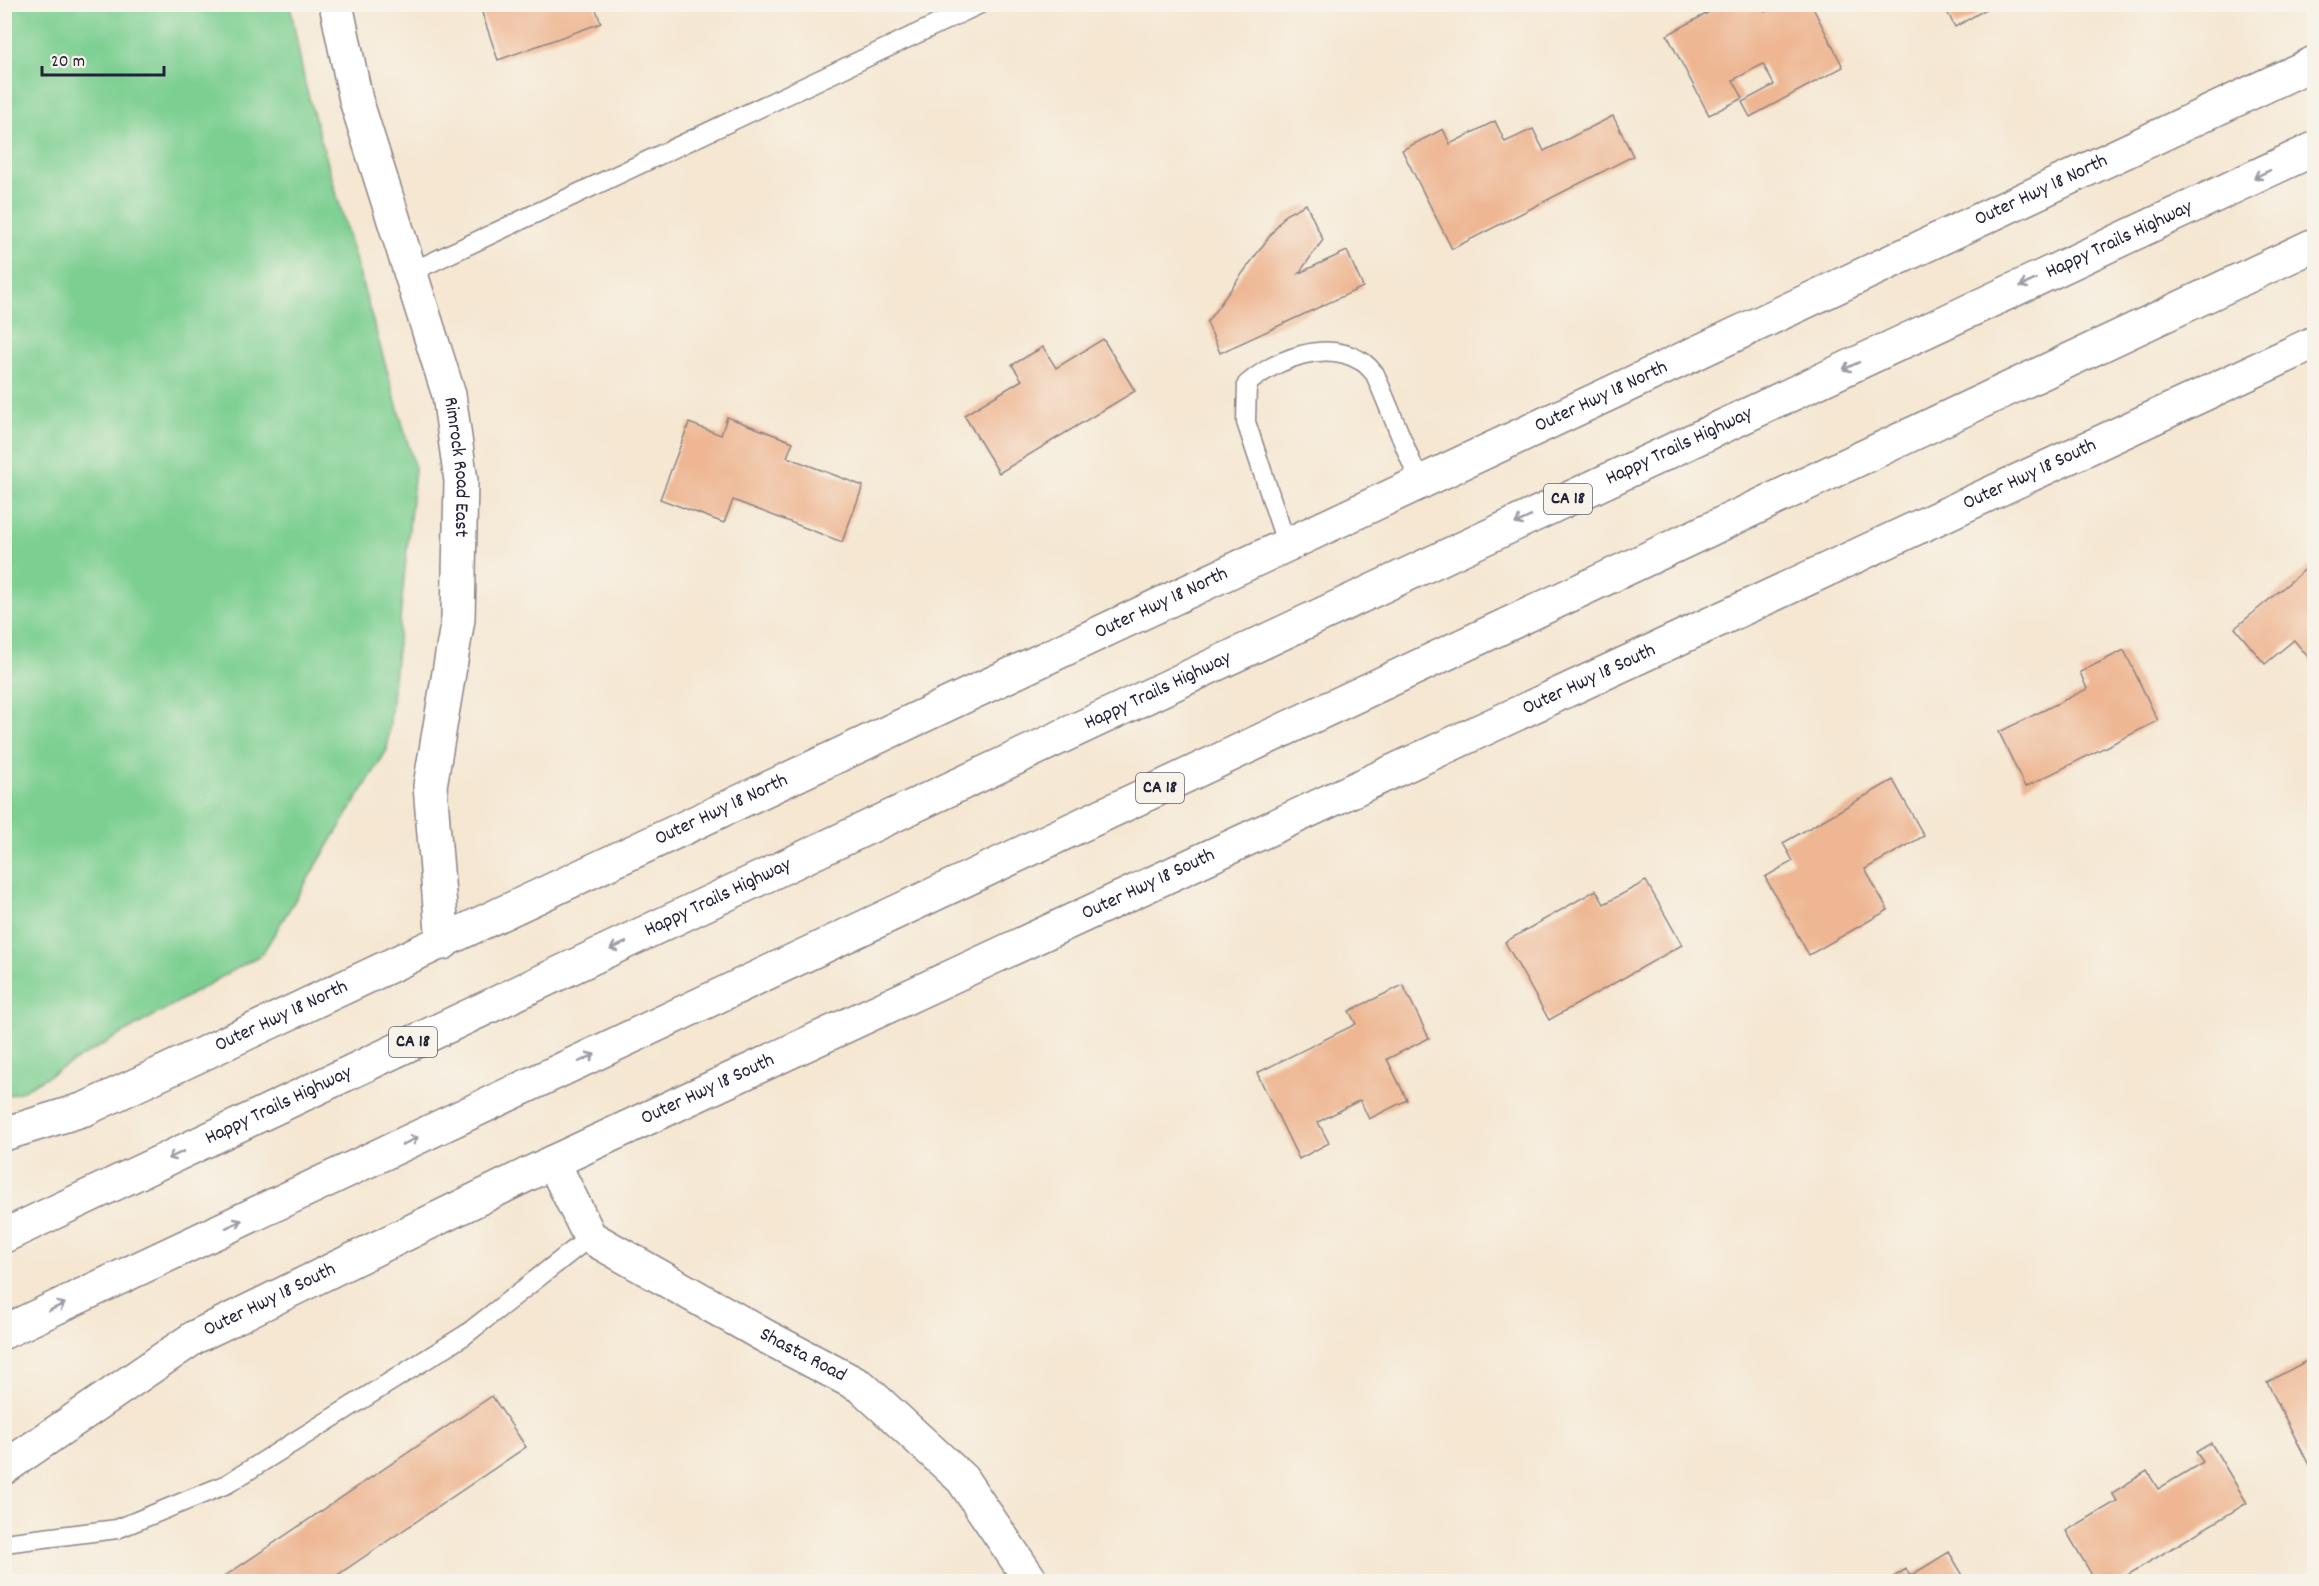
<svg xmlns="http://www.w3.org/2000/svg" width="2319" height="1586" font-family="Dekko,sans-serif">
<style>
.green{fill:#7ccf91;stroke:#4f7866;stroke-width:1.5}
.building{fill:#eeb692}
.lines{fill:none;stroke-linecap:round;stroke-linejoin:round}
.lane-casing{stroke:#8c8486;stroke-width:21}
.street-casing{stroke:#8c8486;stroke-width:36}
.secondary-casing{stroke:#8c8486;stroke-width:36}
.primary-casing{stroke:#8c8486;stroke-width:36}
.lane{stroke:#fff;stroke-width:18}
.street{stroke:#fff;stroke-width:33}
.secondary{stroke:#fff;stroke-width:33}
.primary{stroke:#fff;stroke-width:33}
.oneway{stroke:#9c9ca7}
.labels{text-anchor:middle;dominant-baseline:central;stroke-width:6;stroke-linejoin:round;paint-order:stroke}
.shield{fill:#f7f3e8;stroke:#62616f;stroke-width:1.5}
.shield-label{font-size:18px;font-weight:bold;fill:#22223b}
.street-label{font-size:20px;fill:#22223b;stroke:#f7f3e8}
</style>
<rect width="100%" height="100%" fill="#f7f3e8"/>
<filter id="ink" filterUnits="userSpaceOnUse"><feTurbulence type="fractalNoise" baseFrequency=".0167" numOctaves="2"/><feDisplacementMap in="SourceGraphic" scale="12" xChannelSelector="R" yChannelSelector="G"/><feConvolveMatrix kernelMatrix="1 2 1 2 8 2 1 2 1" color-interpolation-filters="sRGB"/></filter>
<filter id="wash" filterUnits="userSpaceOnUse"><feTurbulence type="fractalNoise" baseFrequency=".008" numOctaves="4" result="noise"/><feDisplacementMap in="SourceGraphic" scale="24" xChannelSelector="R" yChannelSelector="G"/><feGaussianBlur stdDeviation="1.35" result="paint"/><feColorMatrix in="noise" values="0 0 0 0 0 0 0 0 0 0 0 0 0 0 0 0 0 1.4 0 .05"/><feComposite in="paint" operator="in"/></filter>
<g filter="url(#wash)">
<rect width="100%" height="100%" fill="#f5e7d2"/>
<path class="green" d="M5,4L290,5L305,84L415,468L387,750L262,954L20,1092L5,1096Z"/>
<g id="blocks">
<path class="building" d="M479,4H594L601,23L498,60Z
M1724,4H1761L1765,12L1779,4H1811L1843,67L1750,117L1742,102L1774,85L1763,64L1733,80L1743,98L1709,115L1667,35Z
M1943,4H1995L1955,27Z
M1613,116L1633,156L1452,249L1402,150L1443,129L1450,144L1495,121L1505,142L1533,129L1544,151Z
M1306,204L1323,240L1299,273L1347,251L1363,287L1220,353L1207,322L1285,215Z
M1103,339L1135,391L999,473L964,415L1022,380L1012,365L1043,347L1056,368Z
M727,417L793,442L787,457L863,486L842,542L733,500L724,523L660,499L689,423L721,435Z
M2314,562V660L2312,662L2294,640L2265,664L2235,628Z
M2124,650L2158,721L2025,787L1999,732L2087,689L2080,672Z
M1893,780L1924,836L1865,869L1888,910L1809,955L1765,877L1793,861L1783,843Z
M1646,881L1682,945L1549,1020L1505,942L1596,890L1604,904Z
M1403,985L1429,1038L1387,1059L1407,1100L1369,1119L1360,1100L1318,1122L1329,1143L1299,1159L1257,1073L1356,1024L1349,1011Z
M2314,1357V1475L2267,1382Z
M492,1396L526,1447L327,1582H216Z
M2211,1443L2247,1503L2116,1582H2096L2066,1531L2117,1501L2112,1493L2147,1471L2158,1489L2203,1462L2196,1452Z
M1949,1552L1967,1582H1886L1906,1569L1910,1576Z"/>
</g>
</g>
<g filter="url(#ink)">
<use href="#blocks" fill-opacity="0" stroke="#8c8486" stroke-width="1.5"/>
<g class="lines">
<g class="lane-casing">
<path id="lane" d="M409,273L980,4
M1287,546L1246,422L1247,384C1277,359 1325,339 1361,361C1367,364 1371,370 1375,374L1420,483
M4,1543L117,1529L227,1484L465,1335L590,1237"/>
</g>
<g class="street-casing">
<g id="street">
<path id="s1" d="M336,4L356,100L449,395L461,481L458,619L430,786L443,943"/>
<path id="s2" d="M4,1134L85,1109L2314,63"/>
<path id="s3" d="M553,1162L590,1237L765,1336L862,1387L962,1479L1032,1582"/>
</g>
</g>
<g class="secondary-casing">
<g id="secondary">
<path id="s4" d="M4,1468L195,1337L553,1162L2314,343"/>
</g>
</g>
<g class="primary-casing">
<g id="primary">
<path id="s5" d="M4,1236L822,849L2314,149"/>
<path d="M4,1332L2314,245"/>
</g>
</g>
<use href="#lane" class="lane"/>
<use href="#street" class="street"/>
<use href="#secondary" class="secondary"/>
<use href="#primary" class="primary"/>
</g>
<defs><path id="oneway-shaft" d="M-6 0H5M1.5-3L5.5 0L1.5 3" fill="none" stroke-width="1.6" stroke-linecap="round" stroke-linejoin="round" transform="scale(1.5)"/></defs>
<g class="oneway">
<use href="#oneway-shaft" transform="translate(2262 174) rotate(155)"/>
<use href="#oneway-shaft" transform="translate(2028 283) rotate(155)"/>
<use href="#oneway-shaft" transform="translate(1851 366) rotate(155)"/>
<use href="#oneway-shaft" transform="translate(1523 520) rotate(155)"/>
<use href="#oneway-shaft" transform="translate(618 946) rotate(155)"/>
<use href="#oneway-shaft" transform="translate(587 1058) rotate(-25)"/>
<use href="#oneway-shaft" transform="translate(410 1141) rotate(-25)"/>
<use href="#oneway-shaft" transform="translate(176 1155) rotate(155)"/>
<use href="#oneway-shaft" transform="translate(234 1224) rotate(-25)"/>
<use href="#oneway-shaft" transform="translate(57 1307) rotate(-25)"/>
</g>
</g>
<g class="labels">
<g class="shield">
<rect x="1544" y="484" width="48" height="30" rx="4.5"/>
<rect x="1136" y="773" width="48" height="30" rx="4.5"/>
<rect x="389" y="1027" width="48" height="30" rx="4.5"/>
</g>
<g class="shield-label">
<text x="1568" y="499">CA 18</text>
<text x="1160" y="788">CA 18</text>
<text x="413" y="1042">CA 18</text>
</g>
<g class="street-label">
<text stroke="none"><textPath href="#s2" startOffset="2246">Outer Hwy 18 North</textPath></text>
<text stroke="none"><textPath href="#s5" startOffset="2338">Happy Trails Highway</textPath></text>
<text stroke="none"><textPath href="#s2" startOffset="1760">Outer Hwy 18 North</textPath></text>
<text stroke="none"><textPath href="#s5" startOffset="1852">Happy Trails Highway</textPath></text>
<text stroke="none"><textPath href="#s1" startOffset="480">Rimrock Road East</textPath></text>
<text stroke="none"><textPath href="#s4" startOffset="2259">Outer Hwy 18 South</textPath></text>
<text stroke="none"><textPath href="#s2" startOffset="1274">Outer Hwy 18 North</textPath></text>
<text stroke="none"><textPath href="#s4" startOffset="1773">Outer Hwy 18 South</textPath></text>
<text stroke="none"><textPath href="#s5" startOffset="1276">Happy Trails Highway</textPath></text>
<text stroke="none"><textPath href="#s2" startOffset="788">Outer Hwy 18 North</textPath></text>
<text stroke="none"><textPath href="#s4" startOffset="1287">Outer Hwy 18 South</textPath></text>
<text stroke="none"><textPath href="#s5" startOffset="790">Happy Trails Highway</textPath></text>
<text stroke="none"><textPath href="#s2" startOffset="302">Outer Hwy 18 North</textPath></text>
<text stroke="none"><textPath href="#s4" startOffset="801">Outer Hwy 18 South</textPath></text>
<text stroke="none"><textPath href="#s5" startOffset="304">Happy Trails Highway</textPath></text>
<text stroke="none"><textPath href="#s4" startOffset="315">Outer Hwy 18 South</textPath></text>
<text stroke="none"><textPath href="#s3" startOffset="327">Shasta Road</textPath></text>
</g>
</g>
<rect width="2319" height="1586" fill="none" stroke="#f7f3e8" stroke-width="24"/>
<path d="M42 66v9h122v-9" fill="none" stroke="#22223b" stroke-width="3"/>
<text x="51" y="66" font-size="18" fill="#22223b" stroke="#f7f3e8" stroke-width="4.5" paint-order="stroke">20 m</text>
</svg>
